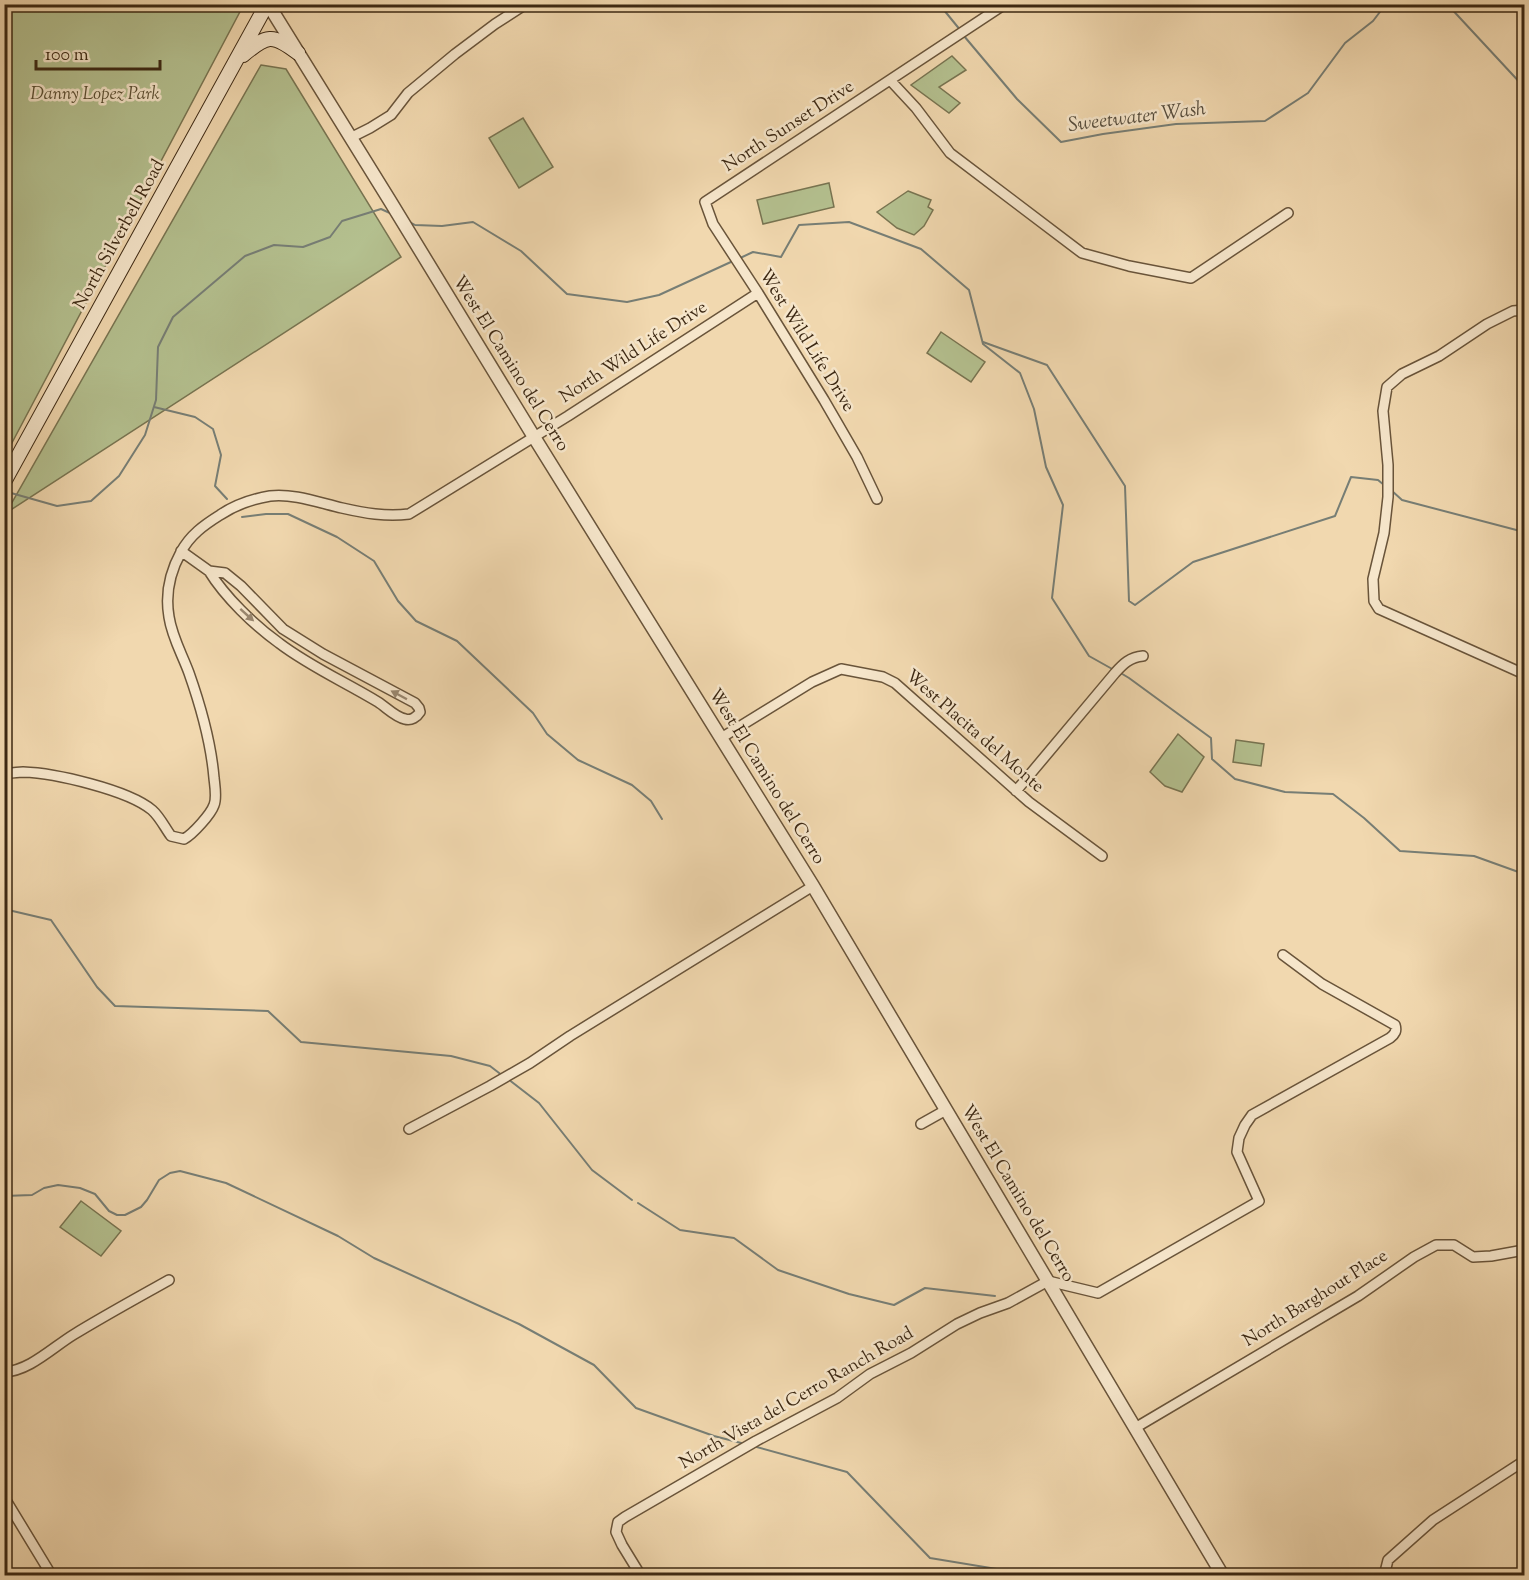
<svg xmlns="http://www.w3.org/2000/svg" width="1529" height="1580" font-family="'Sorts Mill Goudy',serif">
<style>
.green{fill:#b4c08f;stroke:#787451;stroke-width:1.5}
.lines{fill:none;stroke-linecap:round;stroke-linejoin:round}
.stream{stroke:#777e75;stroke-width:2}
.minor-casing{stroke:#69543a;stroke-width:12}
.tertiary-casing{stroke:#69543a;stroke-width:15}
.secondary-casing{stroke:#3c2813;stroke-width:16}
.minor{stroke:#f6e6cb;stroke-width:9}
.tertiary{stroke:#f6e6cb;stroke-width:12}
.secondary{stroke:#f6e6cb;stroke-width:14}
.oneway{fill:#99876f}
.labels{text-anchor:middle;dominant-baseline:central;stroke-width:5;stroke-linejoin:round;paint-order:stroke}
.park-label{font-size:18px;font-style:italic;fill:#5a4e32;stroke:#f6e6cb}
.street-label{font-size:18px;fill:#3c2813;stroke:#f6e6cb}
.water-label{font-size:20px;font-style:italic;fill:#554c3c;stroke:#f6e6cb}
</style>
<rect width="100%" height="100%" fill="#f1d8af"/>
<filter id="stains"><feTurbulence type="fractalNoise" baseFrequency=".00333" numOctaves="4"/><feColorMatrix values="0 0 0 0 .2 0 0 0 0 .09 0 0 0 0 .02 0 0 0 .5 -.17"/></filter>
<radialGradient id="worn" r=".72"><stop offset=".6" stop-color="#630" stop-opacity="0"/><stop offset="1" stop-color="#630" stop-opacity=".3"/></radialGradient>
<path class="green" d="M5,4H242L243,6L5,456Z
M952,56L966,70L939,87L960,103L949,113L911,85Z
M261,65L286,69L401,257L6,513Z
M523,118L553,167L519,188L489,138Z
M829,183L834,207L763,224L757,200Z
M908,191L931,200L928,207L933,210L924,226L914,235L897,228L877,212Z
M941,332L985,362L971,382L927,353Z
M1178,734L1204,757L1182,792L1165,786L1150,772Z
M1236,740L1264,744L1261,766L1233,762Z
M81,1201L121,1231L101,1256L60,1227Z"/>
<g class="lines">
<path class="stream" d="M939,4L961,31
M1447,4L1524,87
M964,36L1017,99L1061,142L1103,134L1176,124L1265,121L1308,93L1345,43L1373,21L1386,4
M408,221L415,225L442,226L473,222L521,251L567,294L627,302L659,295L733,261
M738,259L753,252L781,257L799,225L849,222L921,249L969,290L983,344L1020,373L1034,409L1046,467L1063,505L1052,598L1089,656L1114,670
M983,342L1047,365L1125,486L1129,601L1135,605L1193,562L1335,516L1351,477L1378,480L1384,485
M154,407L195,417L213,429L221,455L215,486L227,499
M1391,490L1402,500L1524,532
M4,491L57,506L91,501L119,476L145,435L156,400L158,347L173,317L245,256L274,245L303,247L330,237L342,221L381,209L392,214
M242,517L266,514H288L337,537L374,561L398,601L416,621L457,641L533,713L547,734L578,760L632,785L651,801L662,819
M1119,672L1129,678L1211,738L1212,759L1235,779L1285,792L1333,794L1364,818L1400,851L1474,856L1524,874
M4,909L51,920L97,987L115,1006L268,1011L301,1042L451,1056L490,1066L503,1076
M508,1079L539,1103L592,1170L632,1200
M4,1196L32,1195L44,1188L58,1185L80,1188L95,1194L109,1211L117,1215H125L141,1207L147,1200L159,1180L170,1173L180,1171L226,1183L338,1236L374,1258L519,1324L594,1365L636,1408L714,1436L745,1444
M638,1203L680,1230L734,1238L778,1270L849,1294L894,1305L925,1288L995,1296
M753,1446L847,1472L930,1558L1039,1576
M429,1576L437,1574L438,1576"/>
<g class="minor-casing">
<path id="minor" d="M890,80L916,108L950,153L1082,253L1129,266L1191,278L1288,213
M350,138L370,128L391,115L408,93L455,54L495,24L526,4
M1524,310L1513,311L1487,324L1439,356L1402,374L1387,387L1383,411L1388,465V497L1384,533L1373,579L1374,601L1379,609L1524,674
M877,499L857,457L824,400L758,293L713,224L705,202L1005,4
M181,551L209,571L225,573L241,586L283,629L323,654L415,703L419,708L420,712C417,717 411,721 405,719C395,717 386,707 378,702C345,682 309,666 279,643C254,625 225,597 209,571
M721,738L812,682L841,669L883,677L895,683L1029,802L1102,856
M4,774C11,773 17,772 23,772C55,773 128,790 152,810C160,817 165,828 171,836L184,839C193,834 211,814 214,805C217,798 215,787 214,778C211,742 201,707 189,673C182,654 172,637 169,617C165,594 170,572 181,552C190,535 204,525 220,515C235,505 252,499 270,496C293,493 320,503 342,508C364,513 386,517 409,514L568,416L758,293
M1016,791L1115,673C1123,664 1130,657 1143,656
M921,1124L946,1110
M409,1129L490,1086L530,1063L570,1036L813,886
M4,1372C29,1371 52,1348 73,1335C104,1316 137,1298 169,1280
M1135,1428L1358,1296L1414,1257L1436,1245H1454L1473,1257L1491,1256L1524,1250
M4,1497L52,1576
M641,1576L622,1545L616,1532L618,1522L625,1517L756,1441L837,1398L870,1374L911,1353L957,1324L980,1313L1008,1303L1048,1281L1098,1293L1259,1201L1237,1152L1239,1138L1245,1125L1252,1115L1390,1038C1395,1034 1397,1031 1395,1025L1322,984L1283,955
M1384,1576L1388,1560L1433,1520L1524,1461"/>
</g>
<g class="tertiary-casing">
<path id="tertiary" d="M268,4L390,201L534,437L813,886L1223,1576"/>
</g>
<g class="secondary-casing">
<path id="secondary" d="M243,55C267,35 272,33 298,53
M4,482L267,4"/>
</g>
<use href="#minor" class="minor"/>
<use href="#tertiary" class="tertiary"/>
<use href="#secondary" class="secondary"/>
</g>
<defs><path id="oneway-solid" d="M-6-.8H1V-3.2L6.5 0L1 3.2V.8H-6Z" transform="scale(1.5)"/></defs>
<g class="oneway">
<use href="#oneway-solid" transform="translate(247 615) rotate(42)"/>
<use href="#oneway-solid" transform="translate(399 695) rotate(-152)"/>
</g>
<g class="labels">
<g class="park-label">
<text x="95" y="95">Danny Lopez Park</text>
</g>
<g class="street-label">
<text transform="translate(789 127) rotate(-33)">North Sunset Drive</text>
<text transform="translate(120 235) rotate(-61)">North Silverbell Road</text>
<text transform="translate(806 341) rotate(58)">West Wild Life Drive</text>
<text transform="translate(634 353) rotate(-33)">North Wild Life Drive</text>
<text transform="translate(510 364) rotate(58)">West El Camino del Cerro</text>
<text transform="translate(974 732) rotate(41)">West Placita del Monte</text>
<text transform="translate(766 777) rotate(58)">West El Camino del Cerro</text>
<text transform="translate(1017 1194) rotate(59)">West El Camino del Cerro</text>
<text transform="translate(1316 1299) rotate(-32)">North Barghout Place</text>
<text transform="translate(797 1399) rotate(-30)">North Vista del Cerro Ranch Road</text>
</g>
<g class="water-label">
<text transform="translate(1137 118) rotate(-7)">Sweetwater Wash</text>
</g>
</g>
<rect width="1529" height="1580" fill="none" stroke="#f1d8af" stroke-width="24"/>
<rect x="6" y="6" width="1517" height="1568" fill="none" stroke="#3c2813" stroke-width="3"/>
<rect x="12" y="12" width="1505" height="1556" fill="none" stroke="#3c2813" stroke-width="1.5"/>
<path d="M36 60v9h124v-9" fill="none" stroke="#3c2813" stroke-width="3"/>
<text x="45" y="60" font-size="18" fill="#3c2813" stroke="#f6e6cb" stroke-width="4.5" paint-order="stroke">100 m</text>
<rect width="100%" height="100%" filter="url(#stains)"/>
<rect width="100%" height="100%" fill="url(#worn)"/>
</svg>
